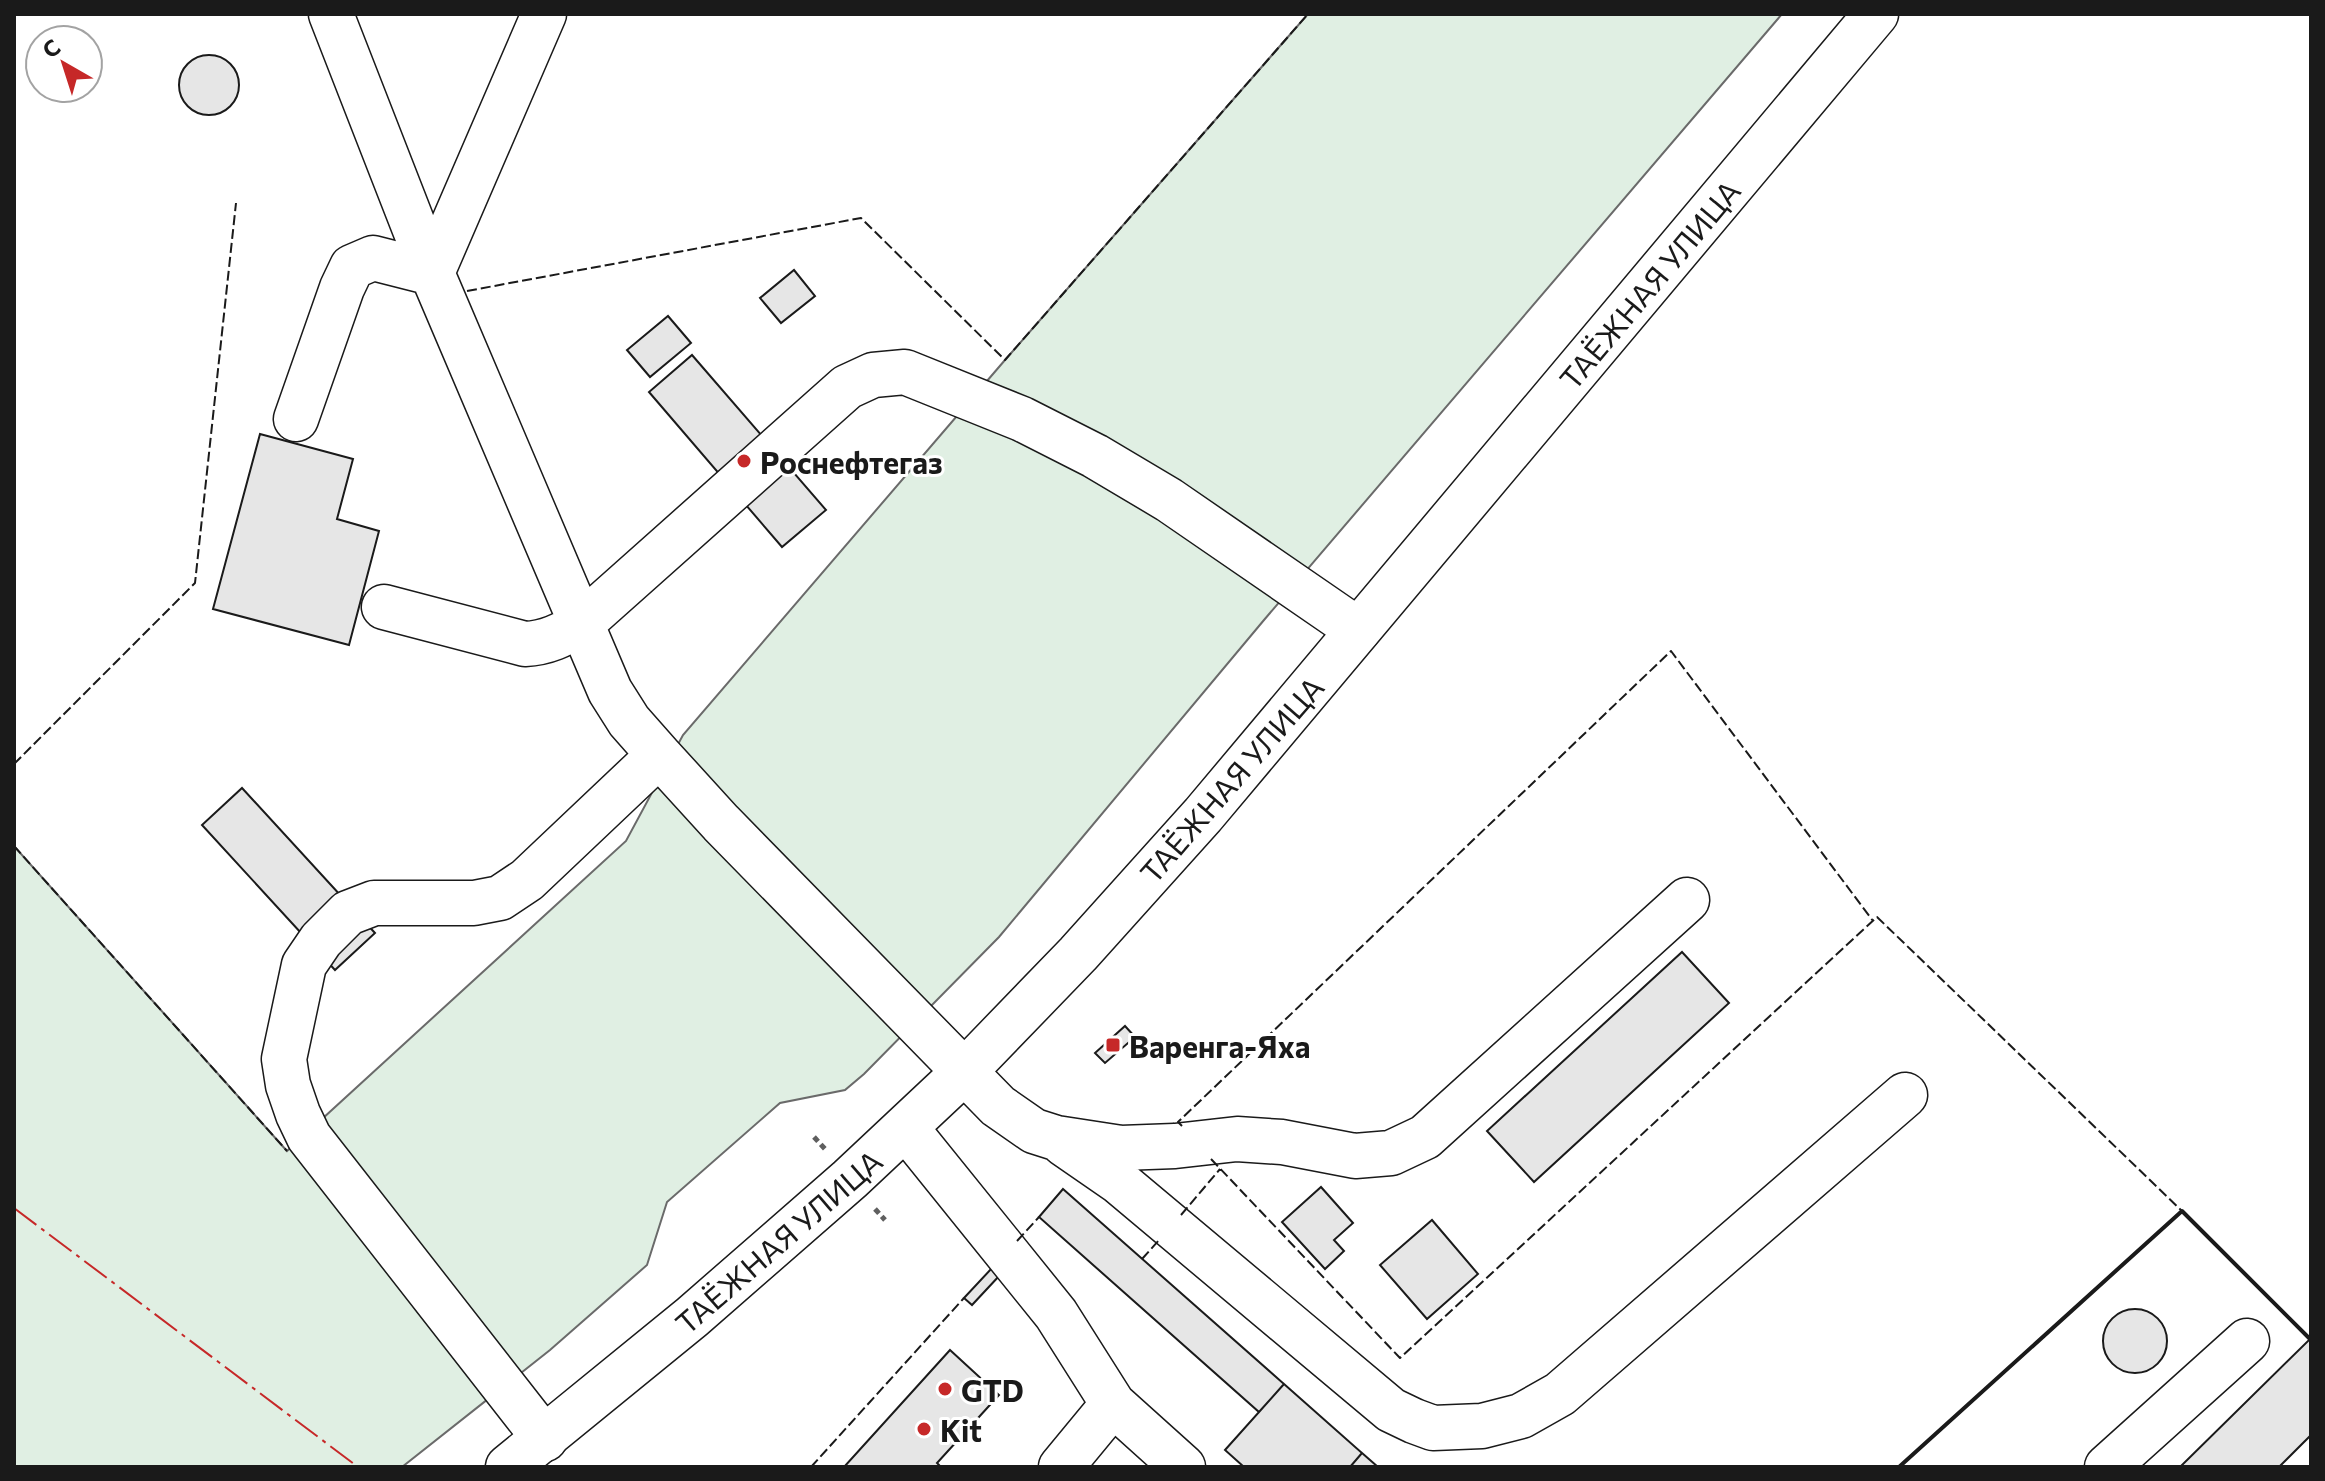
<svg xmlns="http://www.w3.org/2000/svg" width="2325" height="1481" font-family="Commissioner,sans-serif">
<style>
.green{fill:#e0efe3;stroke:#6a6a6a;stroke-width:2}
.building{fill:#e6e6e6;stroke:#1a1a1a;stroke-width:2}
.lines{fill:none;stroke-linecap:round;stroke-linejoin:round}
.minor-casing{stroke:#1a1a1a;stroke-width:47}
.highway-casing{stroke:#1a1a1a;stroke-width:47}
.path{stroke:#5f5f5f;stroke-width:5;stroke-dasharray:6 4;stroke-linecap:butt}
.minor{stroke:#fff;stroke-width:44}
.highway{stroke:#fff;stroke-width:44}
.fence{stroke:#1a1a1a;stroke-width:2;stroke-dasharray:10 4;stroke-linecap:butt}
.wall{stroke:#1a1a1a;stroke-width:4}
.power{stroke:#c62828;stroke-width:2;stroke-dasharray:28 6 4 6;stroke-linecap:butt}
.poi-dot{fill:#c62828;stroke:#fff;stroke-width:3}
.labels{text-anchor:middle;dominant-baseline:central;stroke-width:6;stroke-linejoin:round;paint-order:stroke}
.street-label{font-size:30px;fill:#1a1a1a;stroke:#fff}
.poi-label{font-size:30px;font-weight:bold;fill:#1a1a1a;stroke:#fff;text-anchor:start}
</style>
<rect width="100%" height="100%" fill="#fff"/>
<path class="green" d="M1308,14H1782L1264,620L999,937L864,1074L845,1090L780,1103L667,1202L647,1265L550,1350L402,1467H14V846L287,1151L626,841L683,735L1005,360Z"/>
<path class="building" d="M179 85a30 30 0 1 1 60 0a30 30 0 1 1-60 0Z
M794,270L815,296L781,323L760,298Z
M668,316L691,343L650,377L627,350Z
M692,355L826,510L782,547L649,392Z
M260,434L353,459L337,519L379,531L349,645L213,609Z
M242,788L375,933L335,970L202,825Z
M1682,952L1729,1003L1534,1182L1487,1131Z
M1125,1026L1135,1037L1105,1063L1095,1053Z
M1321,1187L1353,1223L1334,1240L1344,1251L1325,1269L1282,1222Z
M1063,1189L1284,1384L1259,1412L1039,1217Z
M1432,1220L1478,1274L1427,1319L1380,1265Z
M992,1268L1000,1275L972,1305L964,1298Z
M2103 1341a32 32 0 1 1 64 0a32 32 0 1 1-64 0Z
M2310,1339L2311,1435L2279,1467H2180Z
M950,1350L999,1395L937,1463L941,1467H844Z
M1284,1384L1362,1453L1350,1467H1244L1225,1450Z
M1362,1453L1378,1467H1350Z"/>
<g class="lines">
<g class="minor-casing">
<path id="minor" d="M331,14L432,273L610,691L629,721L659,755
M296,419L342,288L352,267L373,258L432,273L544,14
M384,607L525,644C547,643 562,635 581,624L847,387L873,375L905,372L1022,419L1095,456L1169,500L1358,630
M906,1128L1056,1314L1113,1404L1061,1467
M1064,1144L1119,1182L1391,1410L1414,1421L1433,1428L1482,1426L1521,1416L1560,1394L1905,1095
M1113,1404L1183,1467
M545,1439L309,1137L298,1114L288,1085L284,1059L304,965L321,940L348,913L374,903H474L500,898L527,880L659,755L721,823L998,1106L1034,1131L1056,1138L1121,1148L1175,1146L1237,1139L1282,1142L1355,1156L1391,1153L1425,1137L1687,900
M2107,1467L2247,1341"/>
</g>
<g class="highway-casing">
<path id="highway" d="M508,1467L692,1317L850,1179L964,1072L1078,954L1203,815L1876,14"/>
</g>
<path class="path" d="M814,1137L825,1149
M875,1209L885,1220"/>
<use href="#minor" class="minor"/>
<use href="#highway" class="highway"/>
<path class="fence" d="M467,291L861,218L1005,360L1308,14
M14,764L195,583L236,203
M14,846L287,1151
M1182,1126L1178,1122L1671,651L1873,921
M1211,1159L1400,1358L1877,917L2182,1211
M1181,1215L1220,1169
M1017,1241L1039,1217
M1142,1259L1160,1239
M811,1467L964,1298"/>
<path class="wall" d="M1899,1467L2182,1211L2310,1339"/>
<path class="power" d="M14,1208L358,1467"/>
</g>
<g class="poi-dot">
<circle cx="744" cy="461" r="8"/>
<rect x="1105" y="1037" width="16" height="16" rx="4"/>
<circle cx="945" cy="1389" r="8"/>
<circle cx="924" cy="1429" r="8"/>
</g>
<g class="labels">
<g class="street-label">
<text transform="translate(1649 284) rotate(-50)">ТАЁЖНАЯ УЛИЦА</text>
<text transform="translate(1231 779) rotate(-49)">ТАЁЖНАЯ УЛИЦА</text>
<text transform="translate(778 1241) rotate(-41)">ТАЁЖНАЯ УЛИЦА</text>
</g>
<g class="poi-label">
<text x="760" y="461">Роснефтегаз</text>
<text x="1129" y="1045">Варенга-Яха</text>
<text x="961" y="1389">GTD</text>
<text x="940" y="1429">Kit</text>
</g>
</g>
<rect width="2325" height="1481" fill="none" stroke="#1a1a1a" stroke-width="32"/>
<g transform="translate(64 64) rotate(321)"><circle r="38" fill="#ffffff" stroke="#a3a3a3" stroke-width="2"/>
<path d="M0-6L14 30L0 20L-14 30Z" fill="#c62828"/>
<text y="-12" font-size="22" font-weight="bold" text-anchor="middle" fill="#1a1a1a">С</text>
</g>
</svg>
